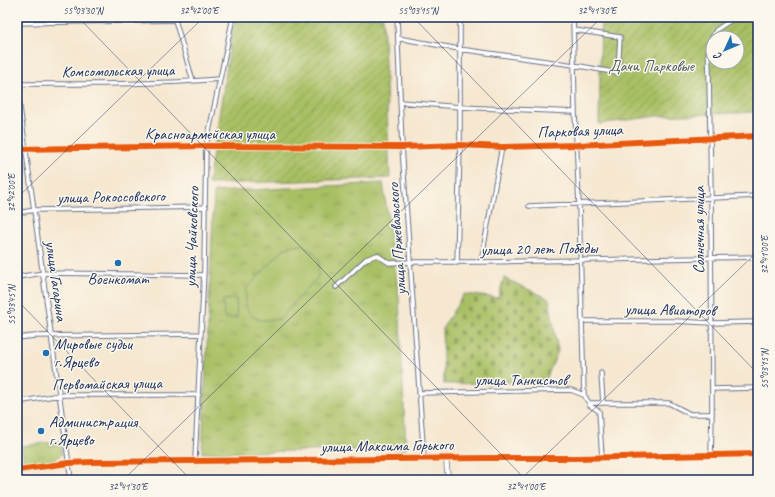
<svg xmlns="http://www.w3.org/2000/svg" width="775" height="497" font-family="Caveat,sans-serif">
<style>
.cemetery{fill:url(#cemetery-stones);stroke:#627761}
.park{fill:url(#park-tufts);stroke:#627761}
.garden{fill:url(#garden-furrows);stroke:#627761;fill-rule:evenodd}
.pitch{fill:#a9bf64;stroke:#627761}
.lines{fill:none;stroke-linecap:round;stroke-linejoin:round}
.minor-casing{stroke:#686f86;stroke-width:5.5}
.tertiary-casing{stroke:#686f86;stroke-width:6}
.minor{stroke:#fff;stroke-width:3.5}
.tertiary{stroke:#fff;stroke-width:4.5}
.cycleway-casing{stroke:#fbf7ec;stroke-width:8}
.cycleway{stroke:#e8590c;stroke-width:6}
.ticks{fill:none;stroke:#1b2f5e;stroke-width:1;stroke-opacity:0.45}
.poi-dot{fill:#1f6fb2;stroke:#fbf7ec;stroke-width:1.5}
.labels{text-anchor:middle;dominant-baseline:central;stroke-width:3;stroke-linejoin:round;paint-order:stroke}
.park-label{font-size:16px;fill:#465a60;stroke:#fbf7ec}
.street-label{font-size:16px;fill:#1b2f5e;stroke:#fbf7ec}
.poi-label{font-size:16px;fill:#1b2f5e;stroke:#fbf7ec;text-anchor:start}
.neatline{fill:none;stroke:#1b2f5e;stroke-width:1.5}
.ticks-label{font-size:10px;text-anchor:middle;fill:#1b2f5e}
</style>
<defs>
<pattern id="cemetery-stones" width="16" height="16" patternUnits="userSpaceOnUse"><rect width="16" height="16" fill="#a9bf64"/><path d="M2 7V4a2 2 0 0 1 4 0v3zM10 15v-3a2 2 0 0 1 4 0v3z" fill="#899c56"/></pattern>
<pattern id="park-tufts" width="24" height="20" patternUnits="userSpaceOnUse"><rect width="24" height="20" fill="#a9bf64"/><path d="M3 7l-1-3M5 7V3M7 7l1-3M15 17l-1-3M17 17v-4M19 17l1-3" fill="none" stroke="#899c56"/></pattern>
<pattern id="garden-furrows" width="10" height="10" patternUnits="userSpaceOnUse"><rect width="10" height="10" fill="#a9bf64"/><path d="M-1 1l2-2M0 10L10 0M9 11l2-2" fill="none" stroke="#899c56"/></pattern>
</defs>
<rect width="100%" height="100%" fill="#fbf7ec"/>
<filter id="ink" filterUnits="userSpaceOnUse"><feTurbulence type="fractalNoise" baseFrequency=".025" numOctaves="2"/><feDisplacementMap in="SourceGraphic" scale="8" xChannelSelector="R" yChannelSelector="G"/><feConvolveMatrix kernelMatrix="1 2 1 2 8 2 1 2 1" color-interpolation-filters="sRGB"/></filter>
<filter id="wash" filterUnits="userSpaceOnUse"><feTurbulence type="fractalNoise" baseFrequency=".012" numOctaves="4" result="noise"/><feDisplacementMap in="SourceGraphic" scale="16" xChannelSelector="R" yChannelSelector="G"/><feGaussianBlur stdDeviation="0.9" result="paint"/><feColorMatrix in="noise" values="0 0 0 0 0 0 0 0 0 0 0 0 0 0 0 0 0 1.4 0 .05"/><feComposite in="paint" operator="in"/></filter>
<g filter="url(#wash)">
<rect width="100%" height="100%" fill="#f6e7d0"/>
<path class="cemetery" d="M504,278L549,299L558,351L545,382L444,384L442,329L464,294L498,298Z"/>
<path class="park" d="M383,183L399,297L406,449L202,453L214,192Z
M60,441L62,454L56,460L24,465L22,446Z"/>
<path class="garden" d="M236,17H383L390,178L208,184L232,34Z
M601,17H758V112L657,116L599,124ZM713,38H737V62H713Z"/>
<path class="pitch" d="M301,245L312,251L319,260L318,277L279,319L273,320H260L254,317L249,313L246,305V289L285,248Z
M236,299L237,318H224L223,300Z"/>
</g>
<g filter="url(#ink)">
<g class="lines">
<g class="minor-casing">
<path id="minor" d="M397,17L402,147L424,459
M573,17L575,112L579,204L584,395
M17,23L175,20L193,81
M398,38L459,49L574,65L618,73L620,37L574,30
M17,84C85,84 152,85 220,79
M17,86L71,480
M400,102L460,107L575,112
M17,149L206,146L402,147L460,145L502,147L577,145L758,136
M529,206L758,196
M17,213L35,210L206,207
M481,262L502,147
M457,263L460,145V17
M17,277L43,273L204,275
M336,287L366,259L377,255L389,263L411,262H481L758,257
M582,321H674L711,323L758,322
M17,338L35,336L201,334
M601,373L603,403
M712,389L758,388
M419,393L571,390L584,395L589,403H669L690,414H712
M17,402L60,395H199
M589,403V405L599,411L602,458
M711,455L712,414L711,197L709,73L708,45L716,30L736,17
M446,458H576L758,454
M195,460L204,270L206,146L233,17"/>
</g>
<g class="tertiary-casing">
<path id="tertiary" d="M17,470L69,463L92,462L446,458L448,480"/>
</g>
<use href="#minor" class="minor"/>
<use href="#tertiary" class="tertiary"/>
<g class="cycleway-casing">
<path id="cycleway" d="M17,149L206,146L402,147L460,145L502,147L577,145L758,136
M17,470L69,463L92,462L487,458H576L758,454"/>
</g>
<use href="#cycleway" class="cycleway"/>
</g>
</g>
<path class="ticks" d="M78,17L526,480M413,17L758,374M748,17L758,28M17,198L204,17M17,300L191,480M123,480L602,17M520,480L758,251"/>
<g class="poi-dot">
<circle cx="118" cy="263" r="4"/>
<circle cx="46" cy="353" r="4"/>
<circle cx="41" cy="431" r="4"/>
</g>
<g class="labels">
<g class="park-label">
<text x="651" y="66">Дачи Парковые</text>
</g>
<g class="street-label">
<text transform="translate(118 71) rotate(-1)">Комсомольская улица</text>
<text transform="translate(580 131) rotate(-2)">Парковая улица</text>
<text x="210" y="134">Красноармейская улица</text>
<text transform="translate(111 197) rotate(-1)">улица Рокоссовского</text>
<text transform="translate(699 230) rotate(-90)">Солнечная улица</text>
<text transform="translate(192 237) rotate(-88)">улица Чайковского</text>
<text transform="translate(397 239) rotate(-94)">улица Пржевальского</text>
<text transform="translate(539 249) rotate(-1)">улица 20 лет Победы</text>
<text transform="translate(56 281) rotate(82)">улица Гагарина</text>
<text transform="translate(670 310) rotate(1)">улица Авиаторов</text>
<text x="521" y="380">улица Танкистов</text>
<text transform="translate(107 384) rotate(-1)">Первомайская улица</text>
<text transform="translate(387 446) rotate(-1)">улица Максима Горького</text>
</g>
<g class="poi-label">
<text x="118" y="279" text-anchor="middle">Военкомат</text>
<text x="54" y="344">Мировые судьи<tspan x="54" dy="18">г.Ярцево</tspan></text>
<text x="49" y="422">Администрация<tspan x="49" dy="18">г.Ярцево</tspan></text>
</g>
</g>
<rect width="775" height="497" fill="none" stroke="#fbf7ec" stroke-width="44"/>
<g transform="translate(725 50) rotate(226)"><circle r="19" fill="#fbf7ec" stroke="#a1a7b3"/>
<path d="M0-3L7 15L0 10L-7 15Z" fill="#1f6fb2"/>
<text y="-6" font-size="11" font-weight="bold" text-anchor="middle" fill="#1b2f5e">С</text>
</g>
<rect x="22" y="22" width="731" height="453" class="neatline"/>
<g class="ticks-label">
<text x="83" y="14">55°03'30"N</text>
<text x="199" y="14">32°42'00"E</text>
<text x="418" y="14">55°03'15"N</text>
<text x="597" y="14">32°41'30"E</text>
<text transform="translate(11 193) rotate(-90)" y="4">32°42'00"E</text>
<text transform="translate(764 255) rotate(-90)" y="4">32°41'00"E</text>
<text transform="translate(11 305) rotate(-90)" y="4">55°03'45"N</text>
<text transform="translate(764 369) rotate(-90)" y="4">55°03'15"N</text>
<text x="128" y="490">32°41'30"E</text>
<text x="526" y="490">32°41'00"E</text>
</g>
</svg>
